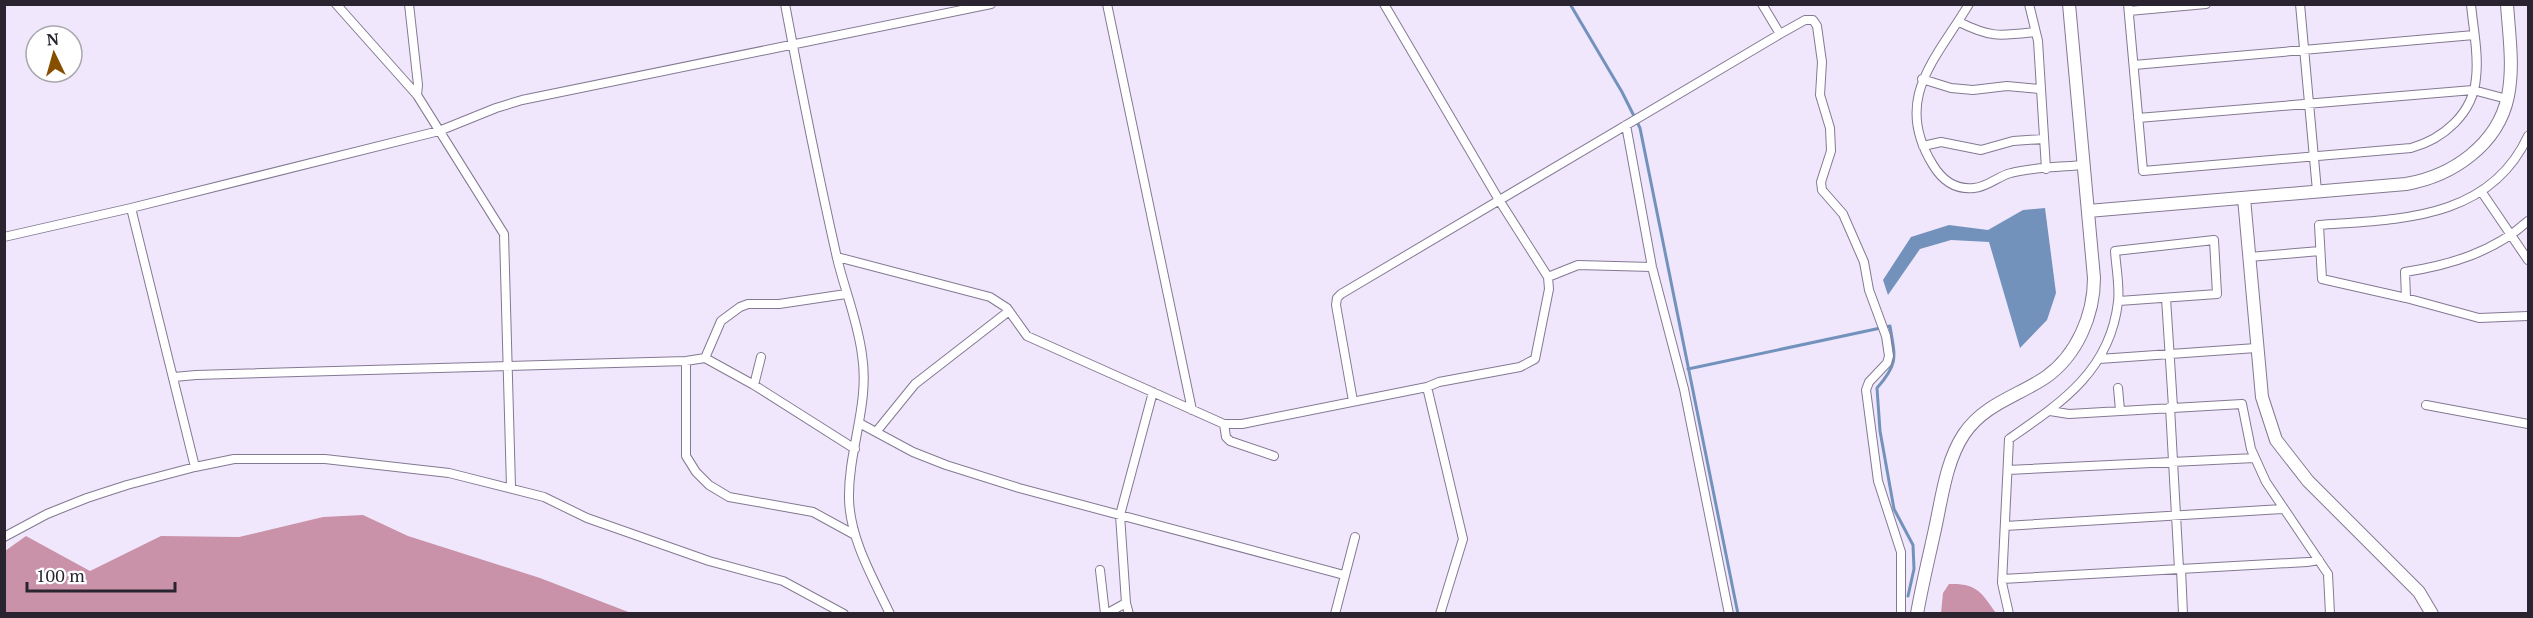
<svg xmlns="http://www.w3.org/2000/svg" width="2533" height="618" font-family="'PT Serif',serif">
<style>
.forest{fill:#ca92a9}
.water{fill:#7292bc}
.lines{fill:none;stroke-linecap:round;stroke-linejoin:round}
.stream{stroke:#7292bc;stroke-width:3}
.street-casing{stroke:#847992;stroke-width:10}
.secondary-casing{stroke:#847992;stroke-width:14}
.street{stroke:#fff;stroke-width:8}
.secondary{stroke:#fff;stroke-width:12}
</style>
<rect width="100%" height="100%" fill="#f0e7fd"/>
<path class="forest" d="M363,515L408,536L540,578L631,613H5V551L26,536L90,571L161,536L239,537L323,517Z
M1949,584C1977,583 1981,592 1996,613H1941L1943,593Z"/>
<path class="water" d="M2045,208L2056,293L2047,320L2020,348L1989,242L1951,240L1920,249L1888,295L1883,280L1911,237L1949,225L1988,230L2023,210Z"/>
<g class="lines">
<path class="stream" d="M1570,4L1622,92L1640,128L1738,614
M1688,369L1890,326C1895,357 1899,363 1877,388L1880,431L1894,509L1913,545L1914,569L1908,596"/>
<g class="street-casing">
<path id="street" d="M336,4L417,95L504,234L511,487
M409,4L418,85L417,95
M785,4C801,89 818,174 837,258C845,291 858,322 862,355C870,404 848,450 849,499C850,539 873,578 890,614
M1107,4L1192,410
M1762,4L1780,34
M1969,4C1936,59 1892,99 1933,165C1942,180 1955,190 1974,188C1988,187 1998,176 2011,173C2034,167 2061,167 2084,165
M2029,4L2038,41L2046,169
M2128,4L2143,171L2411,148C2443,139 2473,114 2476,78C2479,54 2473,28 2471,4
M2300,4L2317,191
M2129,11L2206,4
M1959,22C1991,38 2000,36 2035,32
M2134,65L2474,35
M1922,79L1951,88L1973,90L2007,86L2039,89
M2138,118L2473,90L2507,99
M1626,125L1652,267L1684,389L1729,614
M2528,136C2489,221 2397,219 2319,225L2322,279L2406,298L2479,318L2528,316
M1923,146L1941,142L1981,150L2013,141L2043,139
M2481,191L2528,260
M131,208L195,467
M4,237L131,208L439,131L496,108L522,100L991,4
M837,257L990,297L1007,308L1027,336L1224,424H1242L1427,387L1439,382L1520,367L1535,359L1549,289L1548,277L1499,200L1384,4
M2249,257L2320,251
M1548,277L1578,265L1652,267
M2166,298L2173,407
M2406,298L2405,272C2450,265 2494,252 2528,221
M705,358L721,321L740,307L748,304H779L846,294
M2099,359L2256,348
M686,361V456L696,472L709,485L729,497L813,512L855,535
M174,377L196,375L686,361L705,358L754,385L855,449
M754,385L761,357
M1427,387L1463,539L1440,614
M2118,388L2120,410
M1353,401L1336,305L1337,298L1341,294L1780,34L1805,20H1813L1817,26L1822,62L1820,95L1830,128L1831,151L1821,182L1822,190L1843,214L1864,262L1869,290L1886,336L1889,356L1887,363L1869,382L1866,390L1878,481L1901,552V614
M2426,405L2528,424
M2170,407L2179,569
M2050,411L2069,414L2242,404L2251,449L2266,482L2328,574L2330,614
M861,424L913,452L946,465L1019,488L1344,575
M1224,424L1226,437L1230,441L1274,456
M876,432L915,384L1009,311
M2008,470L2255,458
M2005,526L2282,509
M4,537L47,514L87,498L127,485L195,467L234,459H325L449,473L544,497L587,518L709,561L783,581L844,614
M2181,569L2183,614
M1100,570L1105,614
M2002,579L2307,562L2319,560
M1106,614L1126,603
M1129,614L1126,603L1120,515L1153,392
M1335,614L1355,537
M2009,614L2002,583L2009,439C2061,403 2110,371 2118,302C2120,286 2116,268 2115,251L2214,240L2217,294L2119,301"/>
</g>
<g class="secondary-casing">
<path id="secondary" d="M2244,198L2262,397L2276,440L2308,481L2419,592L2432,614
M2088,211L2406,184C2452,176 2498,145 2508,96C2514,66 2509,35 2507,4
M1917,614C1922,585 1929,557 1935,529C1942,497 1946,461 1964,434C1984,404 2018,396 2046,377C2077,355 2094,315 2094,278L2069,4"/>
</g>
<use href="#street" class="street"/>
<use href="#secondary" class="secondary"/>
</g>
<rect width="2533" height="618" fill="none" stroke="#29242f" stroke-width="12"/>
<g transform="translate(54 54) rotate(355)"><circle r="28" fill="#ffffff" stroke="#a9a7ac" stroke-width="1.5"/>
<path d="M0-4.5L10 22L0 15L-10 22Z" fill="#864f00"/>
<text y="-9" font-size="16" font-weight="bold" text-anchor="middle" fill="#29242f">N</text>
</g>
<path d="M27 582v9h148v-9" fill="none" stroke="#29242f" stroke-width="3"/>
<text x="36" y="582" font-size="18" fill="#29242f" stroke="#ffffff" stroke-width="4.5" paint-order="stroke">100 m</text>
</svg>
